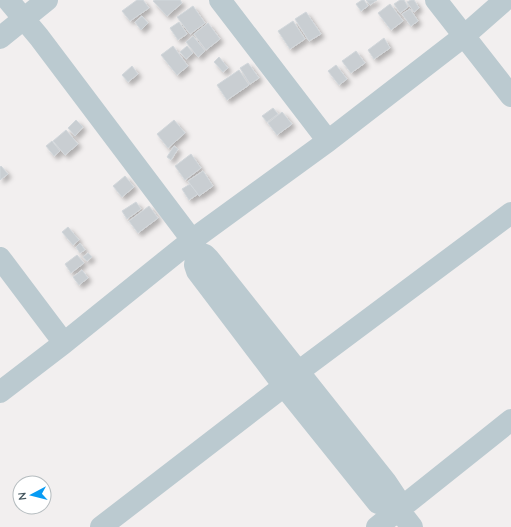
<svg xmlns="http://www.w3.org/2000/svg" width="511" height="527" font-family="Quicksand,sans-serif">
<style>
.building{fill:#c9ced2;stroke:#d2d7db;filter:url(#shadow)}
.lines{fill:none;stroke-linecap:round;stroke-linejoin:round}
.minor{stroke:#bbcad0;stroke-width:22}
</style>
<defs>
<filter id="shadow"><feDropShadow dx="3.5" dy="3.5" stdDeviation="2" flood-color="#0004"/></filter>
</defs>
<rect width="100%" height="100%" fill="#f2efef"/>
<path class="building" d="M137,0H143L149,8L130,21L122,11Z
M155,0H180L182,3L167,16L153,1Z
M362,0H364L368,6L361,11L356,4Z
M366,0H377L370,5Z
M400,0H404L408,7L400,13L394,4Z
M411,0H414L419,8L414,12L407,2Z
M390,4L403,21L391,30L378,13Z
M193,6L205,23L190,34L177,17Z
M410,9L418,21L411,26L402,14Z
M306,12L321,34L309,41L295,19Z
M142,16L148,23L141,30L135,22Z
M293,21L305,39L290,49L278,31Z
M179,22L187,34L178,40L170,28Z
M208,23L220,39L206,50L194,34Z
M193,36L205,51L198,57L186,42Z
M384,38L390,48L374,59L368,50Z
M173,46L188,66L177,75L161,55Z
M187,46L193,53L186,59L180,52Z
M356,51L365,63L351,73L342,61Z
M219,57L228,68L223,72L214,62Z
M248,63L259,78L250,84L240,68Z
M336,65L347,79L339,85L328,71Z
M132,66L138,74L128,82L122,75Z
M239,70L249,85L227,100L217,85Z
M273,108L278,114L267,122L262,116Z
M282,112L292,124L277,135L268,123Z
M76,120L83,127L75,136L68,128Z
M174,120L185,133L168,148L157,134Z
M66,130L78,144L65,155L53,141Z
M52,141L60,151L54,156L46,146Z
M174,146L178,149L171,160L167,157Z
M191,154L201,168L185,180L175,166Z
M1,166L8,174L0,180V167Z
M203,171L213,186L199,196L188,181Z
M125,176L134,187L122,197L113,186Z
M190,184L198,194L189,200L182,189Z
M136,202L141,209L127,219L122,211Z
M149,206L158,218L138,233L129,221Z
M68,227L79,240L73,245L62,232Z
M80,243L85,250L80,253L76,247Z
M88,253L92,257L87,261L83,257Z
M77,255L84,263L71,273L65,264Z
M82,270L88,278L79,285L73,277Z"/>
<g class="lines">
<path class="minor" d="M8,0L39,37L192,240L197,252L195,265L197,271L284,386L378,503L398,509
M220,0L328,141
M436,0L511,96
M0,38L47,0
M197,252L205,255L209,259L386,482L396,497L398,509L412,527
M0,258L64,343
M0,392L64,343L192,240L328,141L464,36L505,0
M101,527L284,386L298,372L511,213
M377,527L511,420"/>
</g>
<g transform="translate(32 495) rotate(263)"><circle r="19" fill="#ffffff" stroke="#b5bcbf"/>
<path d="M0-3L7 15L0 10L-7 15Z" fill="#089bf3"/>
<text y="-6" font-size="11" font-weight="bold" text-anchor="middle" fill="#45575f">N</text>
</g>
</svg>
